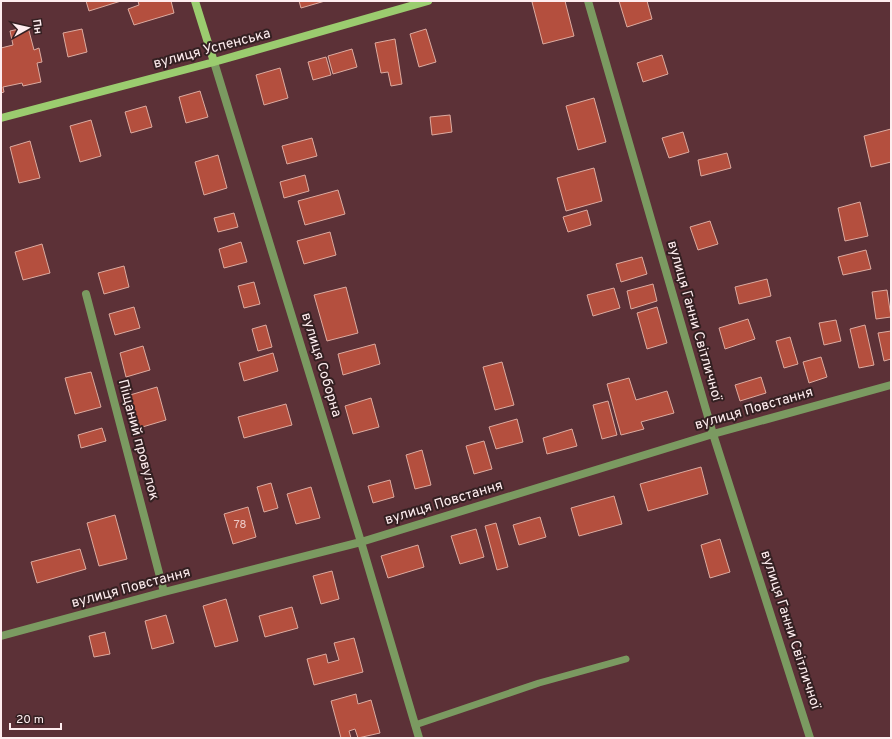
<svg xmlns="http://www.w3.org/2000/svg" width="892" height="739" font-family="Overpass,sans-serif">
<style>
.building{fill:#b44f3e;stroke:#ddaba0}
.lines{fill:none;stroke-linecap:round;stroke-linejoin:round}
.lane{stroke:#7b9a61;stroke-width:7}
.street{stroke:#7b9a61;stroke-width:8}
.secondary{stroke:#9bcc6f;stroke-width:8}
.labels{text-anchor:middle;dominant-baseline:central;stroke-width:4;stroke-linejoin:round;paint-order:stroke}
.number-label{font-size:12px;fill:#ecc6c3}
.street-label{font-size:14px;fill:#feedef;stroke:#342022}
</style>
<rect width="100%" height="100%" fill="#5c3137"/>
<path class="building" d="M86,1H121L89,11Z
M138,1H171L174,13L134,25L128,9L139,5Z
M299,1H325L301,8Z
M534,1H565L574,36L543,44L532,2Z
M619,1H647L652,19L627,27Z
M28,27L34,50L39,48L42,62L37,63L41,82L23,86L22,83L3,87L4,92L1,93V48L13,45L10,31Z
M82,29L87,52L68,57L63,33Z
M426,29L436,62L419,67L410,34Z
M395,39L402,84L391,86L388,72L381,73L375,43Z
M352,49L357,67L333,74L328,56Z
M662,55L668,74L643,82L637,63Z
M326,57L331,75L313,80L308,62Z
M280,68L288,98L264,105L256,75Z
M200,91L208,117L186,123L179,97Z
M594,98L606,142L578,150L566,106Z
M146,106L152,127L131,133L125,112Z
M450,115L452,132L432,135L430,117Z
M91,120L101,156L80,162L70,126Z
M891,129V162L871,167L864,136Z
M683,132L689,152L669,158L662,138Z
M312,138L317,156L287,164L282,146Z
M30,141L40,178L19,183L10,147Z
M727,153L731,168L701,176L698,160Z
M218,155L227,188L204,195L195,162Z
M594,168L602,201L566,211L557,178Z
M305,175L309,191L284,198L280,182Z
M338,190L345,214L305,225L298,201Z
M860,202L868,236L845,241L838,208Z
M587,210L591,225L568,232L563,217Z
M234,213L238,227L218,232L214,218Z
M710,221L718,244L698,250L690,227Z
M330,232L336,255L304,264L297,241Z
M241,242L247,262L224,268L219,249Z
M42,244L50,273L23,280L15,252Z
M866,250L871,269L843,275L838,257Z
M642,257L647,274L621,282L616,264Z
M124,266L129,287L104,294L98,273Z
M767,279L771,296L739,304L735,287Z
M254,282L260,304L244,308L238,286Z
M653,284L657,301L631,309L627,291Z
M346,287L358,333L327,341L314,295Z
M614,288L620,308L593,316L587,295Z
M887,290L891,317L876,319L872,292Z
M134,307L140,328L115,335L109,314Z
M657,307L667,343L647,349L637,313Z
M748,319L755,339L725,349L719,328Z
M836,320L841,341L824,345L819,323Z
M266,325L272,347L258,351L252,329Z
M865,325L874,365L859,368L850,329Z
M891,331V359L884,361L878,333Z
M790,337L798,364L784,368L776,341Z
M375,344L380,364L343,375L338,354Z
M143,346L150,370L126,377L120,353Z
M273,353L278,371L244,381L239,363Z
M821,357L827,377L809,383L803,362Z
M502,362L514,405L495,410L483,367Z
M91,372L101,407L75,414L65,378Z
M761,377L766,393L740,401L735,385Z
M629,378L636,400L667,391L674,413L641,422L644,429L621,435L607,384Z
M157,387L166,420L139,428L130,395Z
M371,398L379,427L353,434L345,406Z
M608,401L617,435L602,439L593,405Z
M286,404L292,425L244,438L238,417Z
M517,419L523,442L496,449L489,427Z
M102,428L106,441L81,448L78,435Z
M572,429L577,446L547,454L543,438Z
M484,441L492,469L474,474L466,446Z
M422,450L431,485L415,489L406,455Z
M701,467L708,494L648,511L640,484Z
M390,480L394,497L373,503L368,486Z
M271,483L278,508L264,512L257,487Z
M311,487L320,518L296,524L287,494Z
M614,496L622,524L579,536L571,508Z
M248,507L256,537L233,544L224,514Z
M115,515L127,559L99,566L87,523Z
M540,517L546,537L519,545L513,525Z
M496,523L508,567L497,570L485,526Z
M476,529L484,557L460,564L451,536Z
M720,539L730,572L710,578L701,545Z
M418,545L424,567L388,578L381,556Z
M80,549L86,569L37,583L31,562Z
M332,571L339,599L321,604L313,576Z
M226,599L238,641L215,647L203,606Z
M292,607L298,628L265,637L259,616Z
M166,615L174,643L152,649L145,621Z
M105,632L110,654L94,657L89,636Z
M354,638L363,672L314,685L307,659L326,654L328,663L339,660L334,643Z
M356,694L358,704L371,700L380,733L358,738L355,729L349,731L351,738H341L331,701Z"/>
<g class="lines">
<path class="lane" d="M415,725L539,683L626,659"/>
<path class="street" d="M588,1L713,434L810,738
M214,62L361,542L419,738
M86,294L164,592
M1,636L164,592L361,542L713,434L891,385"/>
<path class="secondary" d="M195,1L214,62
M1,118L214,62L428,1"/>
</g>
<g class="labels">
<g class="number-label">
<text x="240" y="525">78</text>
</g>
<g class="street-label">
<text transform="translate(212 49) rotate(-15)">вулиця Успенська</text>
<text transform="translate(694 321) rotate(74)">вулиця Ганни Світличної</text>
<text transform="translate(321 365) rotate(73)">вулиця Соборна</text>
<text transform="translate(754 409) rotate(-16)">вулиця Повстання</text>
<text transform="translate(138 440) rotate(75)">Піщаний провулок</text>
<text transform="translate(444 503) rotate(-17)">вулиця Повстання</text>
<text transform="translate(131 588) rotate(-15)">вулиця Повстання</text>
<text transform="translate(790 630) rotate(72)">вулиця Ганни Світличної</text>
</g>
</g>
<rect width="892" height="739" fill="none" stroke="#feedef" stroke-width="4"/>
<g transform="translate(28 28) rotate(82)" stroke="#342022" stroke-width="3" paint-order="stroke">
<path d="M0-3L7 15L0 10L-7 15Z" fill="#feedef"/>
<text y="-6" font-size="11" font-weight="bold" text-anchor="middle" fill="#feedef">Пн</text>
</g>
<path d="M10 723v6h51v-6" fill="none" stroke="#feedef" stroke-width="2"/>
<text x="16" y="723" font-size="12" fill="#feedef" stroke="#342022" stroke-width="3" paint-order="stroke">20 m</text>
</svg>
